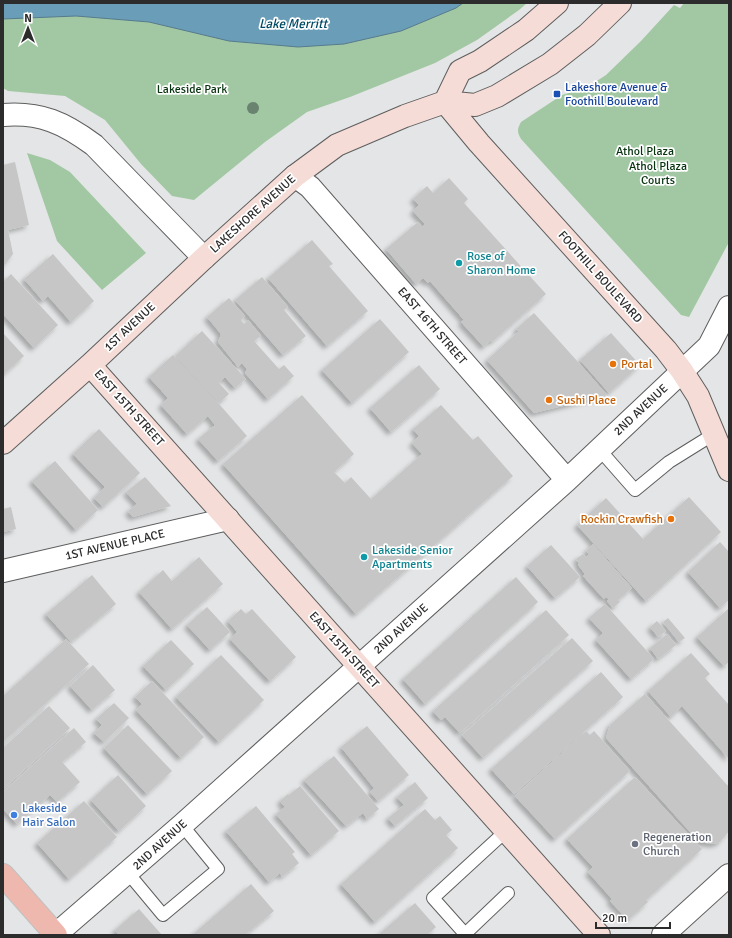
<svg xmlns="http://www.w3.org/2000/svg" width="732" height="938" font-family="Signika,sans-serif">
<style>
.green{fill:#a2c8a3}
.water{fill:#6a9db7;stroke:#577b8e}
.building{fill:#c6c6c7;filter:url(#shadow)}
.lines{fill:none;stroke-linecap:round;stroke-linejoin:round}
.lane-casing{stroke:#5e5e5f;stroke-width:14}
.street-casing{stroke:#5e5e5f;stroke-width:24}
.secondary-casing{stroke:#5e5e5f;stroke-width:24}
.primary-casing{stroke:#c0c0c0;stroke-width:24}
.lane{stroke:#fff;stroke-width:12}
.street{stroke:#fff;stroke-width:22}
.secondary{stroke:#f6dcd6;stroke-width:22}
.primary{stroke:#eeb8ae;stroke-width:22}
.tree{fill:#6a8370}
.transit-dot{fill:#1a4fb4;stroke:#fff;stroke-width:1.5}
.culture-dot{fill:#0f9aa8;stroke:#fff;stroke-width:1.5}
.food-dot{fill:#e8710a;stroke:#fff;stroke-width:1.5}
.shop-dot{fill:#3f7fe0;stroke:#fff;stroke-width:1.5}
.worship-dot{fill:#6b7280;stroke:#fff;stroke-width:1.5}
.labels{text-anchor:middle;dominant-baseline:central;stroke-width:3.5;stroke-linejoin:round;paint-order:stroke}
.transit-label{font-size:12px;fill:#164399;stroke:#fff;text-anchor:start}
.park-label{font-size:12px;fill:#07330f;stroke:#fff}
.street-label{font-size:12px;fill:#2c2c2d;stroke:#fff}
.culture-label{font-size:12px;fill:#0d838f;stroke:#fff;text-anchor:start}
.food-label{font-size:12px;fill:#c56008;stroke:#fff;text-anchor:start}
.shop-label{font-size:12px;fill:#366cbe;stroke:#fff;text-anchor:start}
.worship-label{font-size:12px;fill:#5b616d;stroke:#fff;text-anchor:start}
.water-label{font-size:13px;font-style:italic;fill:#004964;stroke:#fff}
</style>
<defs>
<filter id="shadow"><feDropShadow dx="-3.5" dy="3.5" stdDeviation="2" flood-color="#0004"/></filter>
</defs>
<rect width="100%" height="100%" fill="#e4e5e6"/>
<path class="green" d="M3,3H527L519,10L477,40L435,63L350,97L307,112L265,142L194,200L172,196L141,164L105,120L65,96L8,91L3,88Z
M684,3H729V242L689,317L681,315L521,139C517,132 517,129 521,122L562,95L586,88L606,75L641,41L674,5L680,8Z
M27,153L50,160L70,172L146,253L102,290L57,241Z"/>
<path class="water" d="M3,3H463L456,8L401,31L344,44L298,47L229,41L149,22L76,16L3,19Z"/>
<path class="building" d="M15,162L29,225L8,230L13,254L3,267V165Z
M449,178L468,199L464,203L546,294L492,342L491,340L484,347L461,322L464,320L430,281L428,283L423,278L416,284L386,249L418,222L422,227L425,224L413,211L419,205L413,199L427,186L433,193Z
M312,240L333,264L329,266L368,311L327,346L268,278Z
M53,254L94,301L71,322L48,296L43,301L24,279Z
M11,274L58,325L34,348L3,314V282Z
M262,277L288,307L284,310L306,336L283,355L235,300Z
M229,298L245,316L241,320L244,324L248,320L261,336L254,341L279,369L284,365L294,376L268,399L245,373L247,369L242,363L238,367L218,342L221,334L207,317Z
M534,313L578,362L607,395L534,413L487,360L519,331L516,329Z
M380,319L409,352L352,403L322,370Z
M202,331L246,379L235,388L225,377L219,383L229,394L219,403L175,356Z
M3,333L24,356L3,375Z
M611,333L640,365L609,393L580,360Z
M173,355L220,405L247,436L218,461L198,439L215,425L208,416L187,434L161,405L168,398L149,377Z
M419,365L440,389L391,432L370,408Z
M302,395L354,454L334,472L345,483L351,477L371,499L422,454L412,443L419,436L413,429L441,405L473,440L478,436L513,476L356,614L223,464Z
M99,429L140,473L103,507L94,498L105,487L73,454Z
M55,461L98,510L76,530L32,481Z
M145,477L171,506L133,517L128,511L137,504L126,492Z
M689,497L721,532L646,601L577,525L606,498L643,539Z
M11,507L16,529L3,532V509Z
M720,542L729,552V600L720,608L688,572Z
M593,544L632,588L618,600L620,602L613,608L607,601L609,599L606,597L604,599L583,576L585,574L578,565L579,563L576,559L583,554L586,557L589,554L586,551Z
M551,545L580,577L555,598L527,566Z
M199,557L223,584L172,629L139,592L163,570L172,581Z
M92,575L116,604L71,642L46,614Z
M516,577L538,602L425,704L403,679Z
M605,604L654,659L631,679L596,640L603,633L589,618Z
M207,607L230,632L210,650L187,625Z
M729,608V662L724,666L697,637Z
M241,609L246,614L252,609L296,657L270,681L230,639L237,632L228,621Z
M546,610L569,635L460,733L445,717L441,720L433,711Z
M668,618L685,638L679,642L663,622Z
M657,621L666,631L658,637L650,627Z
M667,634L676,645L658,659L650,648Z
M572,638L593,661L483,758L462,735Z
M66,639L89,664L3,742V696Z
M171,640L194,664L166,690L143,666Z
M691,653L710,674L705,678L729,705V759L682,706L671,717L648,691Z
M221,655L264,700L219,742L176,697Z
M93,665L115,690L92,710L70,686Z
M601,672L623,697L514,794L491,769Z
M152,681L204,737L181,758L136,710L142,704L135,697Z
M645,694L729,787V831L720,842L714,844L699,842L606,738L610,725Z
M114,703L129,718L104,742L94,733L102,725L96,719Z
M49,706L70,728L3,789V748Z
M128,725L172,771L147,794L104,748Z
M367,726L409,775L378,801L370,792L374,788L341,747Z
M74,728L86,742L62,762L80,782L57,802L50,795L17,824L3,809V792Z
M586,731L590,735L594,731L630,771L555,839L515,796Z
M334,756L379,809L367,819L363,813L346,826L304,780Z
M118,775L146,806L119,831L91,800Z
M635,777L702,849L646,900L648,902L628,920L610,901L612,899L588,872L593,867L567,839Z
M415,782L428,798L395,826L388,818L404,805L397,797Z
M300,786L339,831L311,855L276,814L285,807L280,801L288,794L289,795Z
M84,801L117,837L69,879L37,843Z
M256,806L295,852L292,854L299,863L282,877L280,873L269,882L226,831Z
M425,809L435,820L440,816L452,830L446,835L458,848L375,922L341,884Z
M251,884L274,911L245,935H192Z
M415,903L436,927L427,935H378Z
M139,909L162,935H119L115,930Z"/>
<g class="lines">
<g class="lane-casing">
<path id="lane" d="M599,449L635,490L669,462L714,434
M128,873L163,915L218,869L182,825
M465,934L508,893
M466,935L433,898L506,831"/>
</g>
<g class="street-casing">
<path id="street" d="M3,115C41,112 64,123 94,145L204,258
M295,176L310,187L567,480
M3,571L228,519
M55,935L182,825L567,480L709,346L729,307
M663,935L729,875"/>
</g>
<g class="secondary-casing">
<path id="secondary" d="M445,102L479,143L666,350L682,371L698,396L729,470
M445,102L460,71L480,61L526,30L557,3
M90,365L599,935
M3,443L90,365L204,258L295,176L337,145L405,116L445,102L475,105L497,96L550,64L587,35L620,3"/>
</g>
<g class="primary-casing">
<path id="primary" d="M3,875L56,935"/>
</g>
<use href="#lane" class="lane"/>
<use href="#street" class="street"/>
<use href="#secondary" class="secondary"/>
<use href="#primary" class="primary"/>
</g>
<circle class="tree" cx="253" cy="108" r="6"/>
<rect class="transit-dot" x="553" y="90" width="8" height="8" rx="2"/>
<g class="culture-dot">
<circle cx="459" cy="263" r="4"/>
<circle cx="364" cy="557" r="4"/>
</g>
<g class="food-dot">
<circle cx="613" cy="364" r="4"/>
<circle cx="549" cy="400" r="4"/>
<circle cx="671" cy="519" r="4"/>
</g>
<circle class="shop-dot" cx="14" cy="815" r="4"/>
<circle class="worship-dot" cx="635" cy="844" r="4"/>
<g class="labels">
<g class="transit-label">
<text x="565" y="87">Lakeshore Avenue &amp;<tspan x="565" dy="14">Foothill Boulevard</tspan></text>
</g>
<g class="park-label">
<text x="192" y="89">Lakeside Park</text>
<text x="645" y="151">Athol Plaza</text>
<text x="658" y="166">Athol Plaza<tspan x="658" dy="14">Courts</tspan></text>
</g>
<g class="street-label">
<text transform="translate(253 214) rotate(-42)">LAKESHORE AVENUE</text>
<text transform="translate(600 277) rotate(48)">FOOTHILL BOULEVARD</text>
<text transform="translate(432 326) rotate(49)">EAST 16TH STREET</text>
<text transform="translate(130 327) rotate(-43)">1ST AVENUE</text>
<text transform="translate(129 408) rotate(48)">EAST 15TH STREET</text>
<text transform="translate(641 410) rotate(-43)">2ND AVENUE</text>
<text transform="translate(115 545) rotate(-13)">1ST AVENUE PLACE</text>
<text transform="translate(401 629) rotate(-42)">2ND AVENUE</text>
<text transform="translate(344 650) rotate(48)">EAST 15TH STREET</text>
<text transform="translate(160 845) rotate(-42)">2ND AVENUE</text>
</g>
<g class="culture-label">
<text x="467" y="256">Rose of<tspan x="467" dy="14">Sharon Home</tspan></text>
<text x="372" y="550">Lakeside Senior<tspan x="372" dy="14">Apartments</tspan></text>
</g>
<g class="food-label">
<text x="621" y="364">Portal</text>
<text x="557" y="400">Sushi Place</text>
<text x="663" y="519" text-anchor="end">Rockin Crawfish</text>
</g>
<g class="shop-label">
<text x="22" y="808">Lakeside<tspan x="22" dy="14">Hair Salon</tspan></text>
</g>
<g class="worship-label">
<text x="643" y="837">Regeneration<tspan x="643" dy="14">Church</tspan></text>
</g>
<g class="water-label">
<text x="293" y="24">Lake Merritt</text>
</g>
</g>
<rect width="732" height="938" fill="none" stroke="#2c2c2d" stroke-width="8"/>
<g transform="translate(28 28)" stroke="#ffffff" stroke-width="3" paint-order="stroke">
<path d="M0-3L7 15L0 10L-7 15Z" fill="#2c2c2d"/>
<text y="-6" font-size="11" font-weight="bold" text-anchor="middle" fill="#2c2c2d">N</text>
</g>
<path d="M596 922v6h74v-6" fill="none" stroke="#2c2c2d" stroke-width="2"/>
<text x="602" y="922" font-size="12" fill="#2c2c2d" stroke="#ffffff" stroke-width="3" paint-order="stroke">20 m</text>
</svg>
